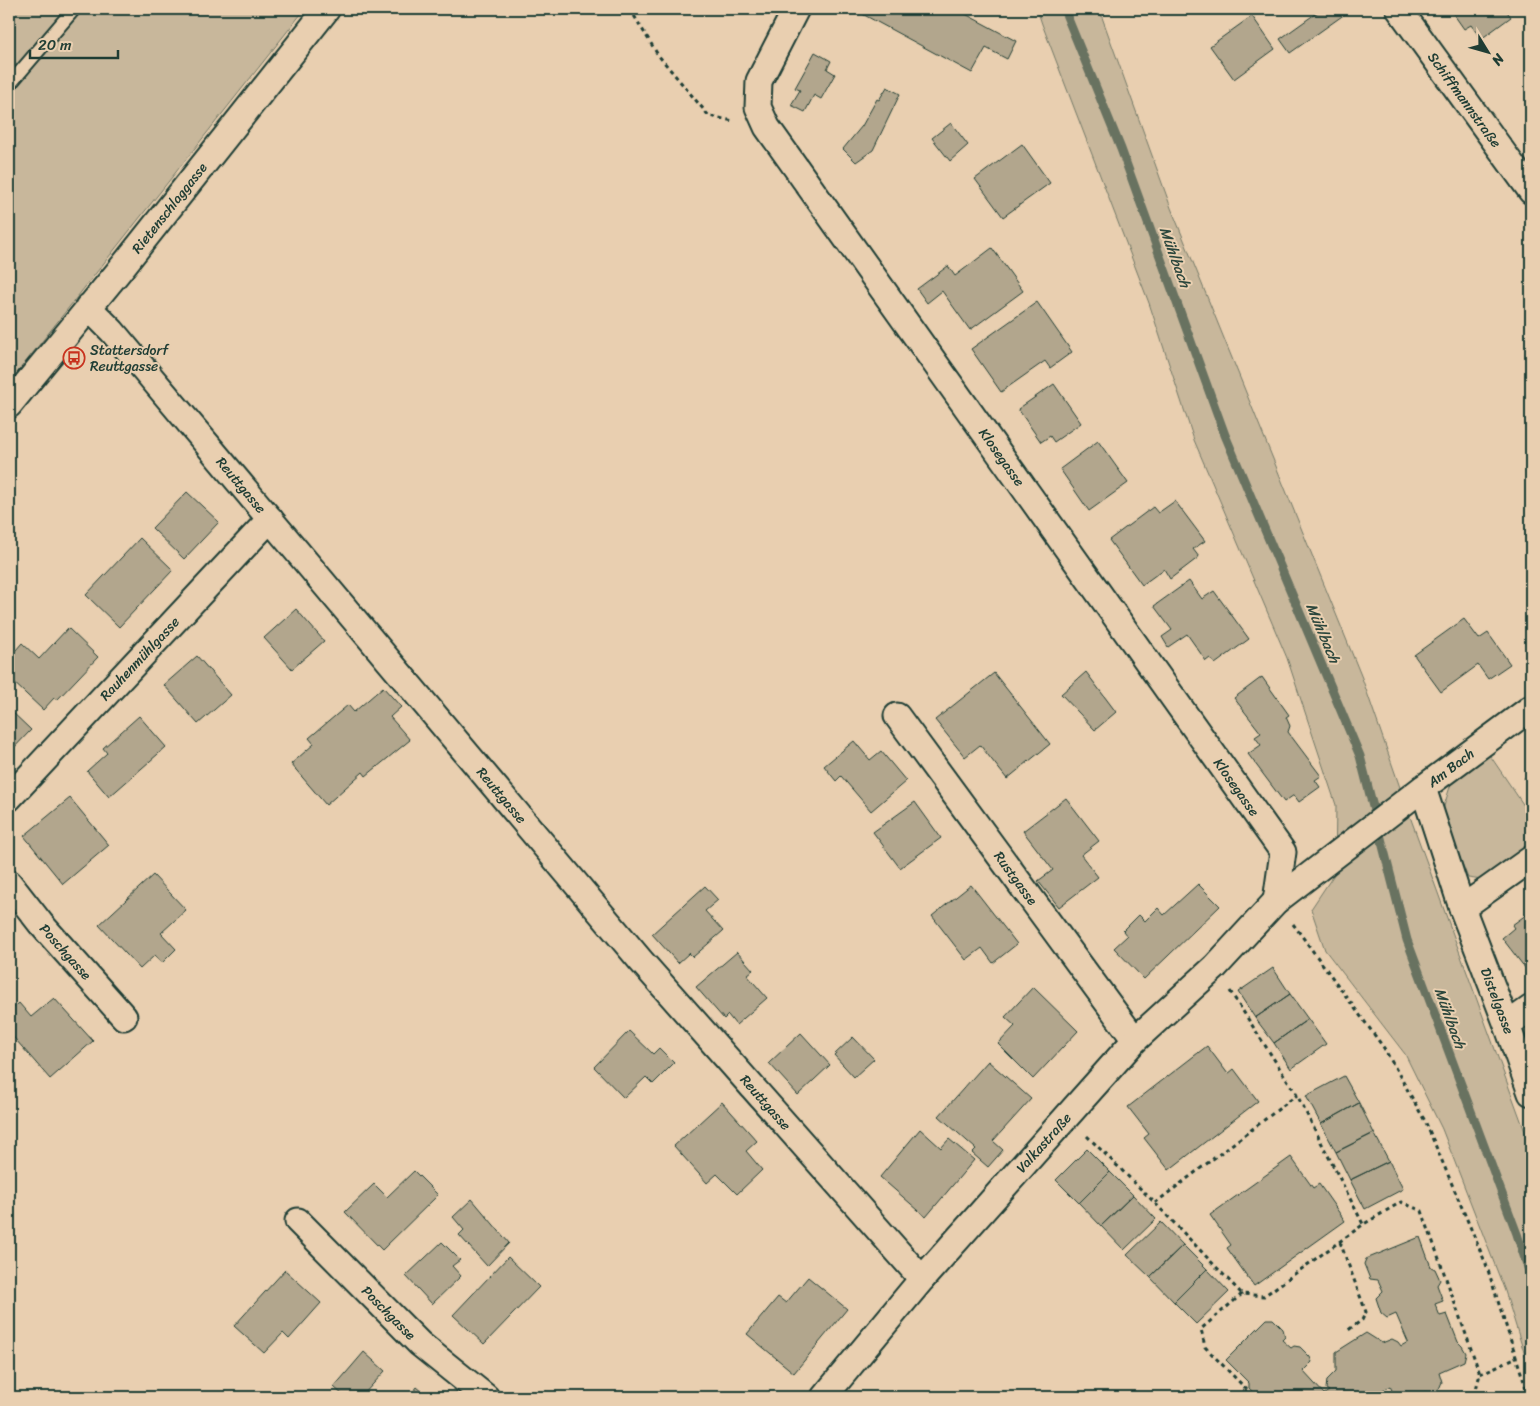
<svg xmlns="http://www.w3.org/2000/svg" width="1540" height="1406" font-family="Sriracha,sans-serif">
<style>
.green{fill:#c8b79b;stroke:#747a68}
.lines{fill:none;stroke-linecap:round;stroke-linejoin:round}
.stream{stroke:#687261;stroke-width:9}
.building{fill:#b2a68d;stroke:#1f3d34}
.lane-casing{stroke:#1f3d34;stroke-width:16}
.street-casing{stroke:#1f3d34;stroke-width:29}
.path{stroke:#1f3d34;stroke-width:3;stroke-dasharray:4 4;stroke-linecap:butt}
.lane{stroke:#e9cfb0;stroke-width:12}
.street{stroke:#e9cfb0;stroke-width:25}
.labels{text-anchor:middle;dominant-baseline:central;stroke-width:4;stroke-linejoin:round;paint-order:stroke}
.street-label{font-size:14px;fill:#1f3d34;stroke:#e9cfb0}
.poi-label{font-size:14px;fill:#1f3d34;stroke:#e9cfb0;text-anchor:start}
.water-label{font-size:15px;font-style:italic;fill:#2b463c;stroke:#e9cfb0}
</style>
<rect width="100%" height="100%" fill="#e9cfb0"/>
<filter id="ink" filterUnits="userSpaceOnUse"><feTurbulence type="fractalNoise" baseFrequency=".02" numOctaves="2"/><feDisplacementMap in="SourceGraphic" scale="10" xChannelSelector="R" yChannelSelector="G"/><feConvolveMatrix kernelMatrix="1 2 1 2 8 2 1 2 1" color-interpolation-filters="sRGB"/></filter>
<g filter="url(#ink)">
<path class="green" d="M9,9H305L9,383Z
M1037,9H1099L1171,208L1362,678L1412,822L1531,1148V1375L1505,1291L1442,1129L1405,1054L1325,950L1311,909L1335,873L1336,805L1287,658L1194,440L1149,303L1042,24Z
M1489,754L1531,816V845L1482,880L1468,878L1442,813L1452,780Z"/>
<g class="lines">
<path class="stream" d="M1064,9L1121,149L1225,435L1360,756L1407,940L1517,1234L1531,1277"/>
</g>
<path class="building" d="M853,9H956L1016,41L1007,59L986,48L972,73Z
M1322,9H1352L1290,53L1280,39Z
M1450,9H1505L1511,17L1481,39L1471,25L1464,29Z
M1252,16L1275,49L1234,79L1210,46Z
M815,52L831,61L827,69L835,74L821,99L814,95L805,112L791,105L800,90L795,88Z
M887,87L900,94L873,150L856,162L843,149L862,126L877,99L879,100Z
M951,123L968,145L950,161L932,138Z
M1022,144L1050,183L1003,217L975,179Z
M992,248L1023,291L970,330L942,291L927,303L917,289L948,266L955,276Z
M1037,302L1072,352L1050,368L1045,361L1001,392L971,349Z
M1054,384L1081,423L1054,442L1050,436L1041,442L1018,409Z
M1098,441L1128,483L1089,511L1060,469Z
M187,492L219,522L184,559L152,528Z
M1175,501L1205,541L1193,549L1199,557L1170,579L1164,569L1142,585L1109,540L1153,507L1158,513Z
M140,538L173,570L119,627L86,595Z
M1189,581L1202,599L1214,591L1249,639L1215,664L1210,658L1206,661L1187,634L1168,647L1162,637L1172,630L1154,606Z
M296,609L324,641L292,669L264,638Z
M1464,619L1479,639L1488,633L1510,664L1488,679L1478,665L1441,692L1414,655Z
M68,628L98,657L57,700L54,698L43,710L9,678V658L22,643L39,659Z
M197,656L231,695L198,724L164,685Z
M1086,672L1116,712L1095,730L1061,694Z
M994,673L1050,744L1007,779L980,745L965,757L935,720Z
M1262,677L1289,715L1286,717L1290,726L1288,732L1321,776L1315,780L1320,787L1299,802L1294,795L1284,802L1248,754L1261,745L1255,737L1261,733L1234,698Z
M383,687L401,707L390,717L410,740L366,776L363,772L326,805L291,764L314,744L309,738L348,705L354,712Z
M9,709L31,730L9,753Z
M139,716L166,747L109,797L87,771L107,753L103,748Z
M854,741L870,760L881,751L906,781L871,811L841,776L836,781L824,766Z
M1531,773V788L1524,778Z
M70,798L109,845L63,884L24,836Z
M1066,798L1099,841L1081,855L1098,877L1059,907L1038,881L1053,870L1023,831Z
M915,802L941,838L900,868L873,832Z
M153,875L186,910L161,933L176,949L162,963L155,955L140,969L99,925Z
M1198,884L1220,906L1144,979L1114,948L1127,936L1123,931L1139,915L1145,921L1158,908L1164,915Z
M971,885L1017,944L993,963L982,948L966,960L932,916Z
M705,886L718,900L705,911L723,931L693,957L689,953L678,963L652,934Z
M1530,912L1531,914V971L1529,973L1502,938L1514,928L1512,925Z
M737,952L753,970L747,975L767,998L736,1025L728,1015L724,1019L696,987Z
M1273,968L1290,994L1255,1018L1238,992Z
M1033,987L1078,1031L1033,1079L998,1044L1015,1026L1005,1017Z
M1290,994L1308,1019L1274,1043L1255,1018Z
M54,998L93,1041L50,1079L9,1032V1012L19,1003L31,1017Z
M1308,1019L1326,1044L1291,1069L1274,1043Z
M629,1031L653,1054L659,1048L674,1063L653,1084L646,1077L624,1098L594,1067Z
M801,1033L830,1065L798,1095L769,1063Z
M853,1037L874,1059L854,1077L834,1055Z
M1207,1046L1228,1074L1234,1069L1258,1101L1169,1170L1144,1138L1149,1134L1128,1107Z
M988,1061L1031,1099L993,1141L1003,1150L988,1167L972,1153L976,1149L939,1116Z
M1344,1076L1359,1103L1321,1124L1306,1096Z
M722,1102L757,1141L746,1151L762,1170L737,1194L717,1174L707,1183L674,1146Z
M1359,1103L1374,1133L1336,1152L1321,1124Z
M920,1129L941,1148L949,1139L974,1160L926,1217L880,1177Z
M1374,1133L1389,1161L1350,1180L1336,1152Z
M1087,1149L1110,1172L1079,1203L1056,1180Z
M1291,1157L1313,1188L1319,1184L1345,1221L1254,1286L1227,1248L1231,1245L1210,1215Z
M1389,1161L1403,1189L1365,1209L1350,1180Z
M414,1171L438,1195L382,1250L345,1212L374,1184L387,1197Z
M1110,1172L1133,1195L1101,1226L1079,1203Z
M1133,1195L1156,1219L1124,1250L1101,1226Z
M472,1199L509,1243L487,1266L459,1235L464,1230L453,1217Z
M1161,1222L1183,1245L1150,1277L1127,1255Z
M1420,1237L1431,1267L1435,1269L1440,1280L1437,1285L1443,1301L1435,1304L1440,1316L1447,1314L1458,1342L1462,1346L1466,1353L1464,1361L1439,1372L1442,1382L1439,1389L1430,1393L1425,1392L1407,1397H1395L1390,1386L1371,1397H1264L1262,1394L1256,1396L1249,1388V1383L1226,1360L1267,1319H1273L1283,1329L1285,1337L1282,1340L1291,1348L1294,1346L1300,1347L1310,1357L1312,1362L1303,1371L1324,1394L1329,1391L1326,1389L1327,1380L1336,1371V1352L1366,1333L1382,1343L1392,1339L1398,1342L1401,1346L1408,1342L1396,1314L1387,1318L1381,1313L1376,1298L1383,1291L1378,1280L1370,1279L1364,1264L1366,1259Z
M442,1242L460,1260L452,1266L461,1276L432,1304L406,1276Z
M1183,1245L1207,1269L1174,1302L1150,1277Z
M508,1257L539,1287L484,1344L453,1315Z
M1207,1269L1229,1292L1196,1324L1174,1302Z
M285,1270L321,1303L289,1339L283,1333L264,1353L234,1326Z
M808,1277L847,1309L794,1373L747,1334L778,1297L786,1303Z
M364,1352L385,1371L361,1397H345L334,1387Z
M417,1387L429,1397H409Z"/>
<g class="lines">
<g class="lane-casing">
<path id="lane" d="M9,85L74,9"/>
</g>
<g class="street-casing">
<g id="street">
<path id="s1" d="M796,9L759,81L758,107L767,127L1283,852L1276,901"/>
<path id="s2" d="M1399,9L1531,191"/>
<path id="s3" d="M88,307L112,331L641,961L922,1279"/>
<path id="s4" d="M9,405L119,271L327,9"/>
<path id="s5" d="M1531,708L1423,788L1462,908L1507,1025L1531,1093"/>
<path id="s6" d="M897,716L1135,1040"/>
<path id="s7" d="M9,798L270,519"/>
<path id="s8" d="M9,883L41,924L124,1017"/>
<path d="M1462,908L1531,859"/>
<path d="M1507,1025L1531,1008"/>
<path id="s9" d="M298,1221L420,1344L486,1397"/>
<path id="s10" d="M824,1397L922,1279L1135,1040L1215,967L1276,901L1423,788"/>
</g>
</g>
<path class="path" d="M630,9L658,55L709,116L734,121
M1293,924L1384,1048L1425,1121L1486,1264L1529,1397
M1230,991L1297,1095L1363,1224
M1087,1136L1155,1203L1242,1294L1264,1296L1364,1224L1401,1202L1422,1211L1480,1374L1474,1397
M1155,1203L1297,1095
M1340,1242L1366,1312L1362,1320L1347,1331
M1242,1294L1201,1329L1205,1347L1254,1397
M1480,1374L1517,1357"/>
<use href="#lane" class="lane"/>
<use href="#street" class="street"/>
</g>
</g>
<defs>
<g id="bus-ring" transform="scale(1.125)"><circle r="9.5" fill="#e9cfb0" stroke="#c8321e" stroke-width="1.5"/><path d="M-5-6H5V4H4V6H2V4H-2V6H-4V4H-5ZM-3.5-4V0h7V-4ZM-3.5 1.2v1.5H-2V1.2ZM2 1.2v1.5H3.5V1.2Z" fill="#c8321e"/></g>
</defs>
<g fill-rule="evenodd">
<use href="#bus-ring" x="74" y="358"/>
</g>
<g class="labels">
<g class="street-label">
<text stroke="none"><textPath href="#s2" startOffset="112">Schiffmannstraße</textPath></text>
<text stroke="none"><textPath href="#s4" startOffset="254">Rietenschlaggasse</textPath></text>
<text stroke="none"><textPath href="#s1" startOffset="534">Klosegasse</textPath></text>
<text stroke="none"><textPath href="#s3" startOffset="235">Reuttgasse</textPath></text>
<text stroke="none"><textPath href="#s7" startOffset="191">Rauhenmühlgasse</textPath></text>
<text transform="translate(1451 768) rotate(-37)">Am Bach</text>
<text stroke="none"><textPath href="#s1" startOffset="939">Klosegasse</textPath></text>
<text stroke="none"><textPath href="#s3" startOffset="640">Reuttgasse</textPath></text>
<text stroke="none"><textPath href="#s6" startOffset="201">Rustgasse</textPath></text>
<text stroke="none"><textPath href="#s8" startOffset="89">Poschgasse</textPath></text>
<text stroke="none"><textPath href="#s5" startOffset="360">Distelgasse</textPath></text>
<text stroke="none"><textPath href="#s3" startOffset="1045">Reuttgasse</textPath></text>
<text stroke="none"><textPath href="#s10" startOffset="336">Valkastraße</textPath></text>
<text stroke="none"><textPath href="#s9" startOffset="129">Poschgasse</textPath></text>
</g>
<g class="poi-label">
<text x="90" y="350">Stattersdorf<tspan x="90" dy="16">Reuttgasse</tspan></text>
</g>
<g class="water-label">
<text transform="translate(1175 257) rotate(70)">Mühlbach</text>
<text transform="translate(1323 633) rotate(67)">Mühlbach</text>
<text transform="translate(1450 1018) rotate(70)">Mühlbach</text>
</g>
</g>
<rect width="1540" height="1406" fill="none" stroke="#e9cfb0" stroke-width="30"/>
<rect x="15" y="15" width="1510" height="1376" fill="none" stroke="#1f3d34" stroke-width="2" filter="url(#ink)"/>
<g transform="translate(1488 52) rotate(127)" stroke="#e9cfb0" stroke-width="4" paint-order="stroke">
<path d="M0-4L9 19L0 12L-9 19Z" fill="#1f3d34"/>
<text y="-8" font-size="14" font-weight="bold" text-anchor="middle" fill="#1f3d34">N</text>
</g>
<path d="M30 50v8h88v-8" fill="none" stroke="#1f3d34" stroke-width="2.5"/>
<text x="38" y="50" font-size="15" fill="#1f3d34" stroke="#e9cfb0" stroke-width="4" paint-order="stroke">20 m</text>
</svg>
